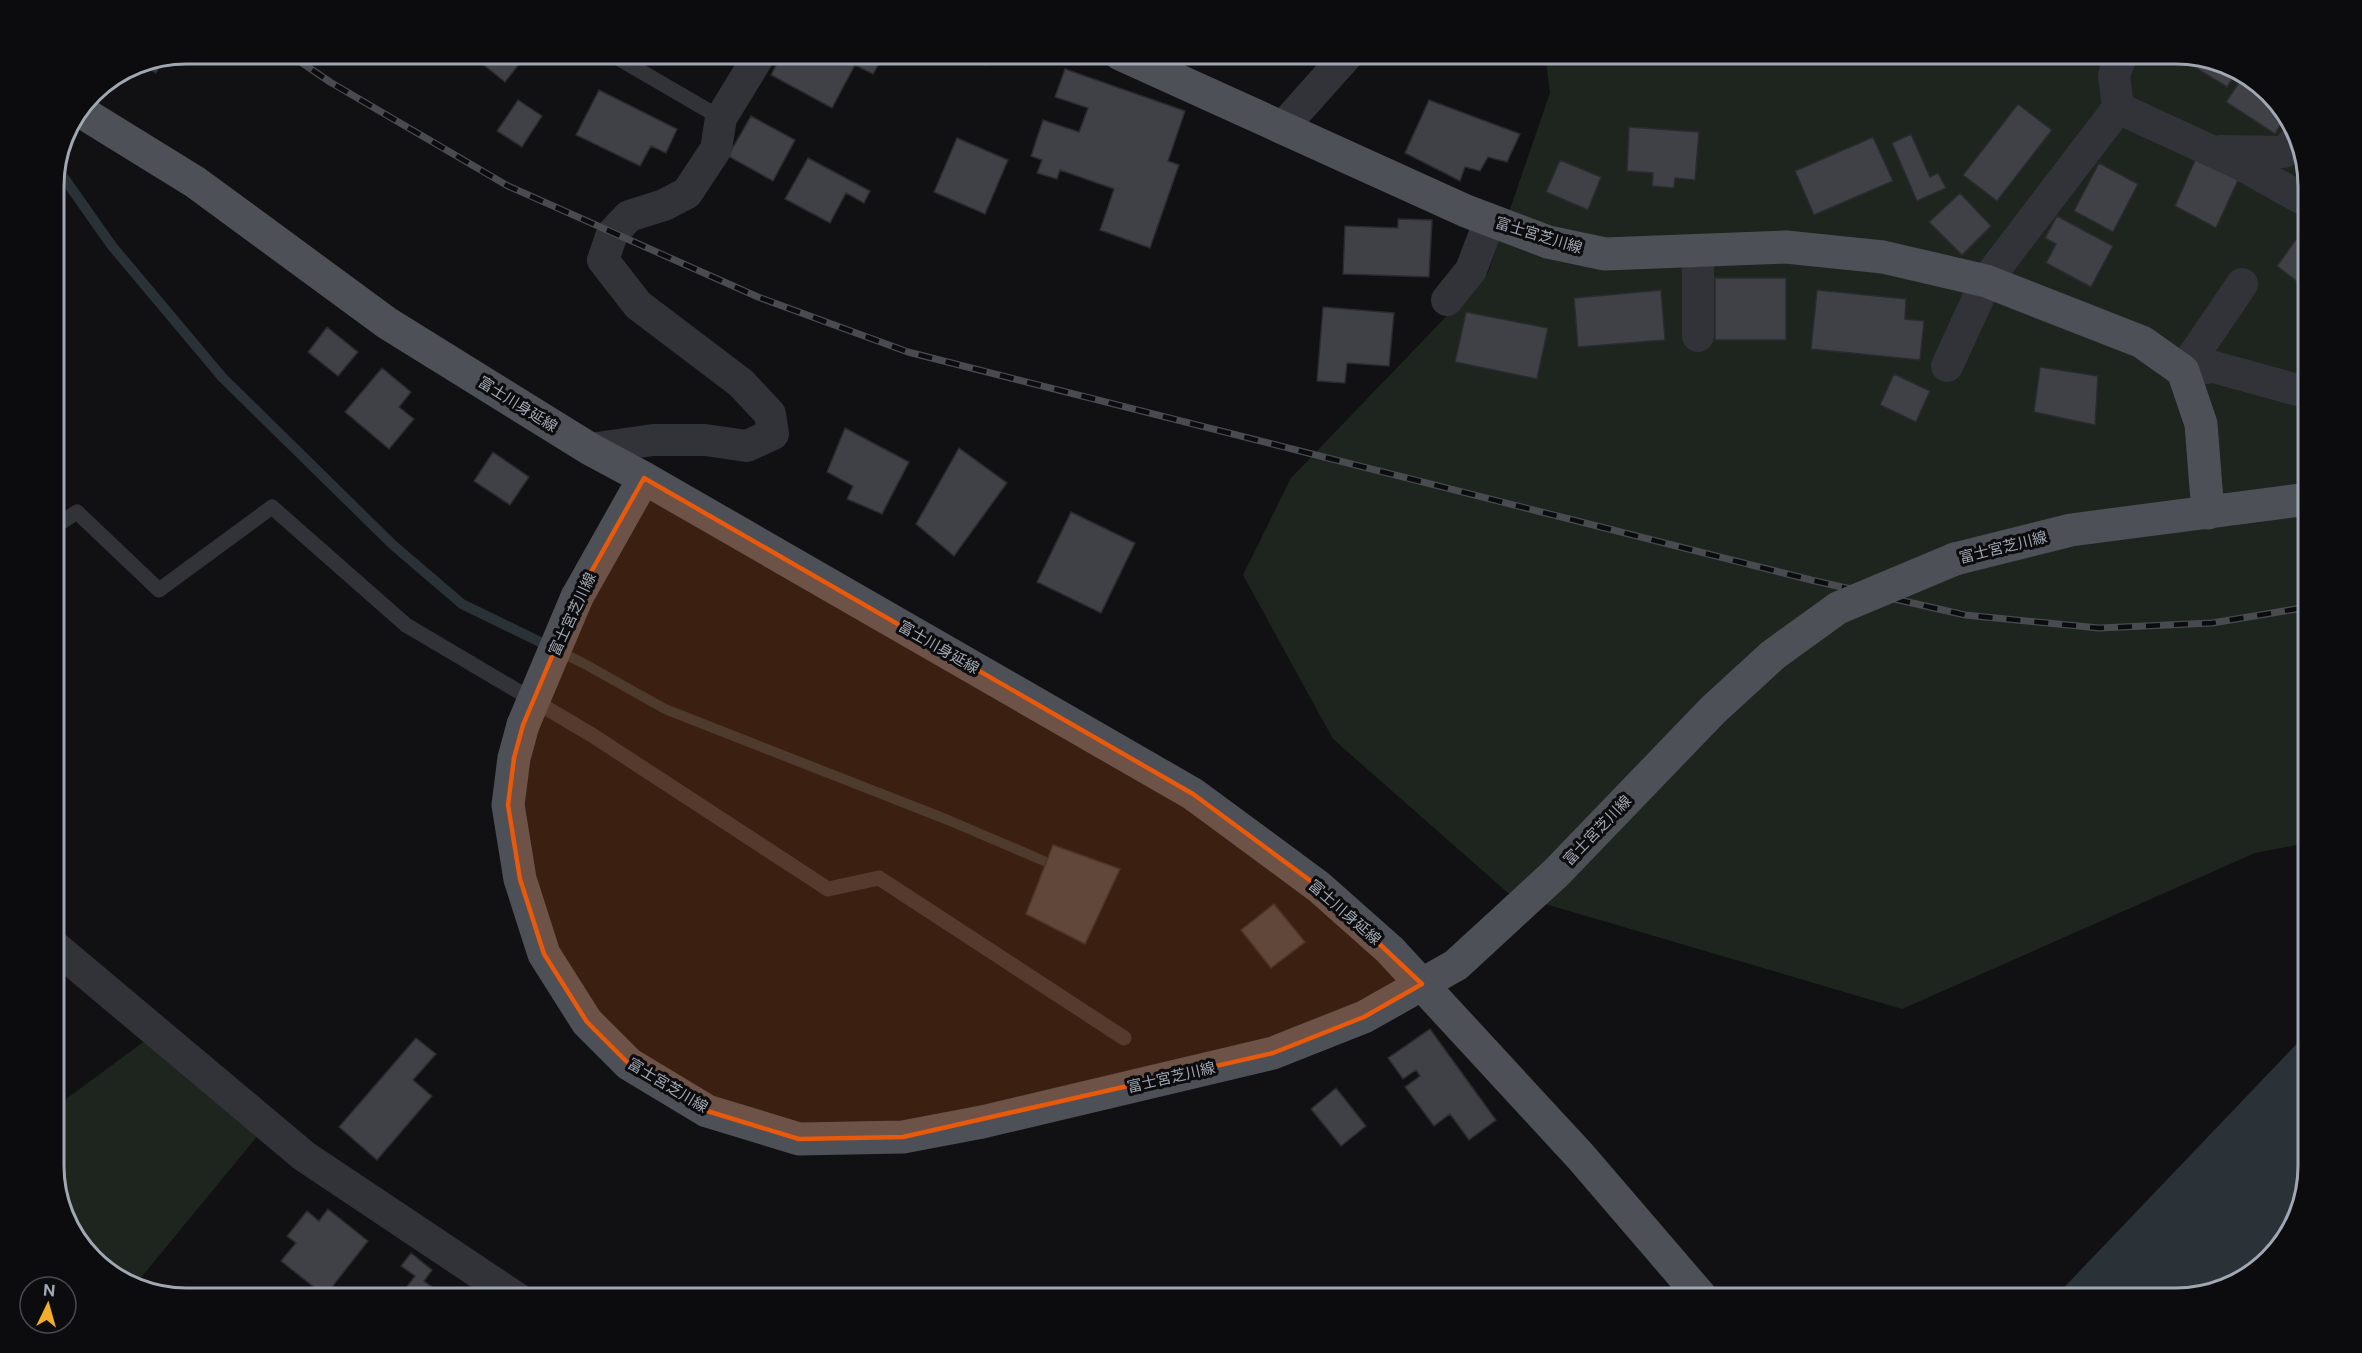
<svg xmlns="http://www.w3.org/2000/svg" width="2362" height="1353" font-family="'Public Sans','Noto Sans JP',sans-serif">
<style>
.green{fill:#1d251e}
.water{fill:#2a3238}
.lines{fill:none;stroke-linecap:round;stroke-linejoin:round}
.stream{stroke:#2a3238;stroke-width:10}
.building{fill:#404146;stroke:#2b2b2f;stroke-width:1.5}
.lane{stroke:#323338;stroke-width:15}
.street{stroke:#323338;stroke-width:32}
.primary{stroke:#4e5057;stroke-width:33}
.rail-casing{stroke:#494b51;stroke-width:7}
.rail{stroke:#0c0c0e;stroke-width:4.5;stroke-dasharray:14;stroke-linecap:butt}
.primary-bridge{stroke:#4e5057;stroke-width:33}
.marked{fill:#e8590c;fill-opacity:0.2;stroke:#e8590c;stroke-width:4.5;stroke-linejoin:round}
.labels{text-anchor:middle;dominant-baseline:central;stroke-width:6;stroke-linejoin:round;paint-order:stroke}
.street-label{font-size:15px;fill:#a2a8b3;stroke:#0c0c0e}
.rim{fill:none;stroke:#a2a8b3;stroke-width:3}
</style>
<rect width="100%" height="100%" fill="#111113"/>
<path class="green" d="M1545,54H2175L2241,72L2290,120L2308,179V843L2255,853L1902,1009L1508,893L1333,739L1243,575L1291,478L1488,273L1550,93Z
M146,1040L259,1134L135,1285L121,1281L76,1240L54,1174V1108Z"/>
<path class="water" d="M2308,1032V1166L2290,1232L2242,1281L2175,1299H2053Z"/>
<g class="lines">
<path class="stream" d="M57,168L112,246L222,377L393,545L462,604L583,663L665,709L948,820L1044,861"/>
</g>
<path class="building" d="M187,54H196L191,63L177,56Z
M470,54H527L505,82Z
M782,54H869L881,60L873,74L855,65L832,108L771,75Z
M962,54H991L986,65Z
M2185,57L2237,71L2227,87L2183,60Z
M163,59L156,73L139,63Z
M1065,69L1185,111L1168,161L1179,165L1150,248L1100,230L1114,189L1060,170L1057,179L1037,173L1042,160L1031,156L1043,120L1079,132L1088,108L1055,97Z
M2244,75L2286,116L2275,134L2226,102Z
M599,90L677,129L666,153L651,146L640,166L576,135Z
M518,100L542,116L522,147L497,131Z
M1429,100L1520,134L1507,162L1488,157L1480,171L1465,167L1460,181L1405,153Z
M2018,104L2052,130L1997,201L1963,175Z
M751,116L795,140L773,181L728,156Z
M1629,127L1699,132L1695,180L1675,178L1674,188L1652,186L1653,173L1627,171Z
M1911,134L1930,177L1938,173L1946,188L1917,201L1892,143Z
M1873,137L1893,181L1814,215L1795,171Z
M957,138L1008,160L985,214L934,192Z
M808,158L870,191L864,203L846,193L830,223L785,199Z
M2196,158L2239,178L2216,228L2175,206Z
M1560,160L1601,177L1588,210L1546,192Z
M2099,163L2138,184L2113,232L2074,211Z
M1960,193L1991,226L1962,255L1929,222Z
M2057,216L2113,246L2091,287L2046,263L2056,244L2045,238Z
M1398,219L1432,220L1429,277L1343,274L1345,226L1398,228Z
M2303,230L2308,234V290L2277,266Z
M1715,278H1786V340H1715Z
M1661,290L1665,340L1578,347L1574,298Z
M1817,290L1906,299L1905,319L1924,321L1920,360L1811,349Z
M1323,307L1394,313L1389,366L1347,363L1345,383L1317,381Z
M1466,312L1548,328L1537,379L1455,362Z
M327,327L358,352L338,376L308,352Z
M2040,367L2098,376L2095,425L2034,412Z
M382,368L411,392L399,407L414,419L389,449L345,412Z
M1894,374L1930,391L1916,422L1880,405Z
M845,428L909,462L882,514L847,499L853,486L827,472Z
M959,448L1007,483L954,556L916,524Z
M493,452L529,477L510,505L474,481Z
M1071,512L1135,543L1101,613L1037,582Z
M1053,845L1120,869L1085,944L1026,914Z
M1274,904L1305,942L1271,968L1241,930Z
M1430,1029L1496,1120L1469,1140L1450,1114L1434,1126L1405,1087L1420,1076L1416,1070L1403,1079L1388,1058Z
M416,1038L436,1054L413,1080L432,1096L377,1160L339,1127Z
M1336,1088L1366,1126L1341,1146L1311,1109Z
M328,1209L368,1241L325,1296L281,1261L296,1243L287,1236L307,1211L319,1221Z
M411,1253L432,1270L424,1281L445,1297L443,1299H398L415,1276L401,1266Z
M301,1289L314,1299H293Z"/>
<g class="lines">
<path class="lane" d="M611,54L721,118
M54,527L77,512L159,590L272,507L406,625L592,735L828,889L879,878L1124,1038"/>
<path class="street" d="M2118,108L2114,75L2122,54
M1282,128L1348,54
M2221,151L2284,152L2296,140
M1447,300L1471,270L1490,220
M1698,336V250
M1947,366L1986,281L2118,108L2242,165L2308,202
M2183,371L2214,367L2308,393
M2183,371L2242,284
M590,449L653,440H705L747,446L773,434L770,414L741,383L638,305L603,260L612,234L629,216L664,205L687,193L716,149L721,118L760,54
M54,946L304,1156L518,1299"/>
<path class="primary" d="M1120,54L1466,211L1548,242L1605,254L1786,247L1883,257L1986,281L2142,342L2183,371L2201,424L2208,513
M80,111L195,182L387,323L590,449L644,478L1193,794L1319,887L1390,950L1581,1157L1703,1299
M1955,559L2071,530L2308,499
M577,597L644,478
M523,725L514,758L508,805L520,879L544,954L587,1022L629,1064L707,1111L799,1139L903,1137L982,1122"/>
<g class="rail-casing">
<path id="rail" d="M289,54L330,82L508,186L758,297L908,352L1811,580L1965,615L2099,628L2212,623L2308,607"/>
</g>
<use href="#rail" class="rail"/>
<path class="primary-bridge" d="M523,725L577,597
M982,1122L1273,1053L1364,1017L1456,965L1556,873L1713,710L1773,655L1838,608L1955,559"/>
</g>
<path class="marked" d="M644,478L1193,794L1319,887L1422,984L1364,1017L1273,1053L903,1137L799,1139L707,1111L629,1064L587,1022L544,954L520,879L508,805L514,758L523,725L577,597Z"/>
<g class="labels">
<g class="street-label">
<text transform="translate(1539 235) rotate(17)">富士宮芝川線</text>
<text transform="translate(518 404) rotate(32)">富士川身延線</text>
<text transform="translate(2003 547) rotate(-14)">富士宮芝川線</text>
<text transform="translate(572 614) rotate(-65)">富士宮芝川線</text>
<text transform="translate(939 647) rotate(30)">富士川身延線</text>
<text transform="translate(1597 830) rotate(-46)">富士宮芝川線</text>
<text transform="translate(1345 912) rotate(41)">富士川身延線</text>
<text transform="translate(1171 1077) rotate(-13)">富士宮芝川線</text>
<text transform="translate(668 1085) rotate(31)">富士宮芝川線</text>
</g>
</g>
<path d="M0 0H2362V1353H0ZM186 64H2176A122 122 0 0 1 2298 186V1166A122 122 0 0 1 2176 1288H186A122 122 0 0 1 64 1166V186A122 122 0 0 1 186 64Z" fill="#0c0c0e" fill-rule="evenodd"/>
<path class="rim" d="M186 64H2176A122 122 0 0 1 2298 186V1166A122 122 0 0 1 2176 1288H186A122 122 0 0 1 64 1166V186A122 122 0 0 1 186 64Z"/>
<g transform="translate(48 1305) rotate(5)"><circle r="28" fill="#0c0c0e" stroke="#484a50" stroke-width="1.5"/>
<path d="M0-4.5L10 22L0 15L-10 22Z" fill="#f2ae2a"/>
<text y="-9" font-size="16" font-weight="bold" text-anchor="middle" fill="#a2a8b3">N</text>
</g>
</svg>
